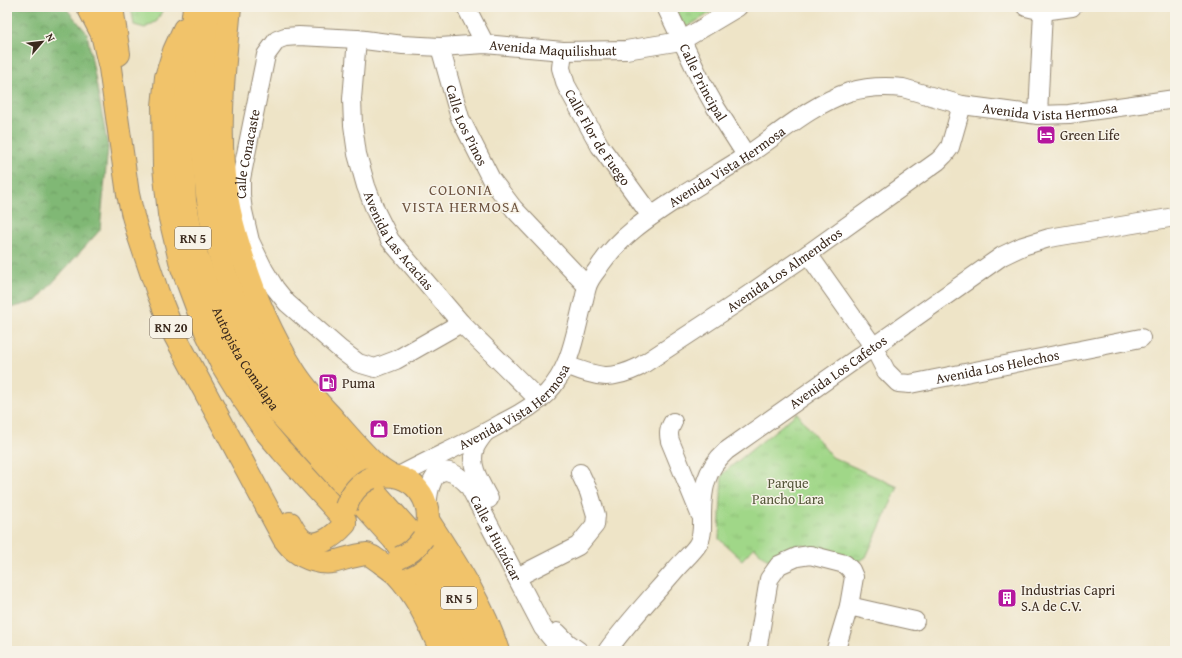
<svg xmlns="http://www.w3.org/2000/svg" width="1182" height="658" font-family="'Gentium Book Plus',serif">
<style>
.grass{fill:url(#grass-tufts);stroke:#6e8053}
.forest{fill:url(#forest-crowns);stroke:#5e7149}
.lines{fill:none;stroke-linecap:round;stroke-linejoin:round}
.minor-casing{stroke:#948772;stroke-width:20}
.highway-casing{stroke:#948772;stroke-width:24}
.minor{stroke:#fff;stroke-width:18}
.highway{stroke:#f1c36a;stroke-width:22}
.highway-bridge-casing{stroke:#948772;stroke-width:24;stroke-linecap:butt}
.highway-bridge{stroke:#f1c36a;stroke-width:22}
.labels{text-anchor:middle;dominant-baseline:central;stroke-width:3;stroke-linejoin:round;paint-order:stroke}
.shield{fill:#f7f3e8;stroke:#73665b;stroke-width:1}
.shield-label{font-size:13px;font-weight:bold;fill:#3b2a1e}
.street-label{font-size:14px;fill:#3b2a1e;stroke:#f7f3e8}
.poi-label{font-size:14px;fill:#3b2a1e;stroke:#f7f3e8;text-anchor:start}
.park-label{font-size:14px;fill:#545538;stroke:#f7f3e8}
.neighbourhood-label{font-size:15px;letter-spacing:1px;fill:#6f5541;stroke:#f7f3e8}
</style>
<defs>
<pattern id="grass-tufts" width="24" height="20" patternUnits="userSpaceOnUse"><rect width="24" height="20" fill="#a0d788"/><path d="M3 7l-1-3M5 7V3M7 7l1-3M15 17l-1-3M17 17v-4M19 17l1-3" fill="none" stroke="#8bb975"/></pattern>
<pattern id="forest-crowns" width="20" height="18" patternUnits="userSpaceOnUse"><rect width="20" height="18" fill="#80b874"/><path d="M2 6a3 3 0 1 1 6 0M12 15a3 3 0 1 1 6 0" fill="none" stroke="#6a965f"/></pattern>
</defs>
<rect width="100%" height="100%" fill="#f7f3e8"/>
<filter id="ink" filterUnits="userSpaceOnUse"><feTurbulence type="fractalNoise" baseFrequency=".025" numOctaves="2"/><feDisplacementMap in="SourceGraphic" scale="8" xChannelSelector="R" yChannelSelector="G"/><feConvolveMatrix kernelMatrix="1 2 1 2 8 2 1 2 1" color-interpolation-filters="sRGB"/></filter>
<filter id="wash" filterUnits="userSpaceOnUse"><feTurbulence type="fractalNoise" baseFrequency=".012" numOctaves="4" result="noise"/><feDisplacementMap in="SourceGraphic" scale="16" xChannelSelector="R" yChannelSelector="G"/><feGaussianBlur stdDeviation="0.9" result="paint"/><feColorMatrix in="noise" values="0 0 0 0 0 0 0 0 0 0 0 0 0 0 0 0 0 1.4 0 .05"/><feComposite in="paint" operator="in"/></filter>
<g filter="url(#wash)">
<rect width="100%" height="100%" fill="#eee4c7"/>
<path class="grass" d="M131,7H164L157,21L145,28L134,25Z
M675,7H720L685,28Z
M797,413L832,457L898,487L866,557L855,564L802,544L768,560L754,547L742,560L719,539L722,474Z"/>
<path class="forest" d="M7,7H65L87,33L108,147L100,230L36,301L7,309Z"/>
</g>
<g filter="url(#ink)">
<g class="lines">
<g class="minor-casing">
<g id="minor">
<path d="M466,7L485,44"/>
<path id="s1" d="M666,7L702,83L716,108L746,155"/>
<path d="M1026,7L1043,11L1072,7"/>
<path id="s2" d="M357,39L352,99L353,125L357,154L366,186L376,212L390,240L461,323L539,400"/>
<path id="s3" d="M440,47L460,118L491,179L514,209L587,286"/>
<path id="s4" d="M563,51L561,68L566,85L600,146L651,216"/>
<path d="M1038,115L1043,11"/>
<path id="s5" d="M808,254L873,346L886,371L898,383L910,384L1141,338"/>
<path id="s6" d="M461,323L396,360L375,368L358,363L341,350L287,303L275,288L264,270L250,241L243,211L241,195V179L244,164L266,55L277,40L285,37L299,36L357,39L403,45L440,47L485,44L563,51L626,50L681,41L738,7"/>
<path id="s7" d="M566,365C596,376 608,382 639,367L735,304L808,254L938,161L944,155L950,147L962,105"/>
<path d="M673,422C669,429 668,433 670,441L700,514"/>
<path d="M484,434C481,438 477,443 475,448C468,465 481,484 489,499"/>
<path id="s8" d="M397,477C432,458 468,443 502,423C518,415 534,406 547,393C570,369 574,339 582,307C584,301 585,294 587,287C589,281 593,275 597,270C617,238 649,217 680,197C702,183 724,170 746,156C779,134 811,105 849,92C866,87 886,86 903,88L962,105L1038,115L1069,114L1175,99"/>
<path id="s9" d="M427,507C428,500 428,492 431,485C439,461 457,473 469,486L543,628L562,651"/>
<path d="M525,573L578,546L595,525L596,515L589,492L580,473"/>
<path d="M849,606L915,621"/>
<path d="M557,632L568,643L579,651"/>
<path id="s10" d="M607,651C628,622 653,596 676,569C681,563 695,550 698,544C703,536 702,526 702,517C702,490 705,470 726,451L1002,256L1023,246L1049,238L1175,217"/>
<path d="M757,651L769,579L779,565L797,557L810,555L845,564L851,570L854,577L849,606L836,649"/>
</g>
</g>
<g class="highway-casing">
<g id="highway">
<path d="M88,7L102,34L110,68L128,194L133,216L139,237L158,293L175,336L284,539C287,543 291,548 295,551C305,559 320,564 333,562C345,559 355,555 367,554"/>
<path d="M112,7L119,54"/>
<path id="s11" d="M194,7L184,93L182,142L185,201L190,226L197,256L204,276L215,304L230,337L240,356L279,413L393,539L423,577L443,611L460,651"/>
<path d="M214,7L211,20C207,71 201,122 205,174C211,255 243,334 292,399C311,424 334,446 355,469C379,496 403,524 427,551L443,572L458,597L463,607L480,651"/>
<path d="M230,7C225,59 219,112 223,164C225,198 233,229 244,261C256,299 272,335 293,369C303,386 317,401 331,416C345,432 360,450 376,465C380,469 385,472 390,475"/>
<path d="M184,29L174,51L166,77L163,106L164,167L169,214L181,265L206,332L222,365L241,396L265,431L282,451L345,520"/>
<path d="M375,477C410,468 437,500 425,533"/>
<path d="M428,520C455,562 483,603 498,651"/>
<path d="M290,523C293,529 296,534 301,539C316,552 335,535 345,524"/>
<path d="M373,557C381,563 389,568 396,574C417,596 429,624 441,651"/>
</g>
</g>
<use href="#minor" class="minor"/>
<use href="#highway" class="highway"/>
<g class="highway-bridge-casing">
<path id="highway-bridge" d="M346,507C351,493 358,484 371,478
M399,558C409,554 417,547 423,538"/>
</g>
<use href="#highway-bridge" class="highway-bridge"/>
</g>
</g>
<defs>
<g id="hotel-square" transform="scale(1)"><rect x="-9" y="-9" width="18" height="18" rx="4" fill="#b5179e" stroke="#f7f3e8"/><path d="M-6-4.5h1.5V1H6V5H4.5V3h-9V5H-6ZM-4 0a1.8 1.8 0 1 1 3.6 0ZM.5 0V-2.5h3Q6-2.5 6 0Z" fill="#fff"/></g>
<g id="fuel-square" transform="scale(1)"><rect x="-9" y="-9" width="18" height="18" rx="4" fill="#b5179e" stroke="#f7f3e8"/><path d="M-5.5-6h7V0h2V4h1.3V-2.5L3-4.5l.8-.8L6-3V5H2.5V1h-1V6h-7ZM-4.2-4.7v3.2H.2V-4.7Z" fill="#fff"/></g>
<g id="shop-square" transform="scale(1)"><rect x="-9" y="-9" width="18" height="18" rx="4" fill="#b5179e" stroke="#f7f3e8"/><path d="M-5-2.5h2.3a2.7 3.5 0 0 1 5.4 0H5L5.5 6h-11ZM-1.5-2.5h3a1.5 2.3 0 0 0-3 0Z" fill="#fff"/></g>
<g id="building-square" transform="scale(1)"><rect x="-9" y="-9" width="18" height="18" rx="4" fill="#b5179e" stroke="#f7f3e8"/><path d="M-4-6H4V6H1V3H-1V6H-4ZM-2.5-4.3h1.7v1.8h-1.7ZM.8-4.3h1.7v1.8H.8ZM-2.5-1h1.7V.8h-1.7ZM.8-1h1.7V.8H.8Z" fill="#fff"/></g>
</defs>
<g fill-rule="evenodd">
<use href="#hotel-square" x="1046" y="135"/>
<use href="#fuel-square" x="328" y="383"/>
<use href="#shop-square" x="379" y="429"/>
<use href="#building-square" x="1007" y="598"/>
</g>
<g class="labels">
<g class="shield">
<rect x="175" y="227" width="36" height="22" rx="3"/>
<rect x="150" y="316" width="42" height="22" rx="3"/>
<rect x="441" y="587" width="36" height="22" rx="3"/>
</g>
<g class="shield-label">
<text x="193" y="238">RN 5</text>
<text x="171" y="327">RN 20</text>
<text x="459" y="598">RN 5</text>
</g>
<g class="street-label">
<text stroke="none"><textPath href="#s6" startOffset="766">Avenida Maquilishuat</textPath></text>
<text stroke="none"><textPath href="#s1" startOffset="84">Calle Principal</textPath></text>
<text stroke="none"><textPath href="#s8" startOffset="822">Avenida Vista Hermosa</textPath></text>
<text stroke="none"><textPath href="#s3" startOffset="83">Calle Los Pinos</textPath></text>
<text stroke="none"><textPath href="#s4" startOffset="96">Calle Flor de Fuego</textPath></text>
<text stroke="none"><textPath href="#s6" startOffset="369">Calle Conacaste</textPath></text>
<text stroke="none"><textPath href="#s8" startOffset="474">Avenida Vista Hermosa</textPath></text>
<text stroke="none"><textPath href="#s2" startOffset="213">Avenida Las Acacias</textPath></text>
<text stroke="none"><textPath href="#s7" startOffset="251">Avenida Los Almendros</textPath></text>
<text stroke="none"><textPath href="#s11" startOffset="365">Autopista Comalapa</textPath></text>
<text stroke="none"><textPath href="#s5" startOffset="259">Avenida Los Helechos</textPath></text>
<text stroke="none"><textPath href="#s10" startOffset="378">Avenida Los Cafetos</textPath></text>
<text stroke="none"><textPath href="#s8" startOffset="138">Avenida Vista Hermosa</textPath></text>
<text stroke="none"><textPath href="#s9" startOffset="131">Calle a Huizúcar</textPath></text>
</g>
<g class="poi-label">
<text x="1060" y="135">Green Life</text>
<text x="342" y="383">Puma</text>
<text x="393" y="429">Emotion</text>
<text x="1021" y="590">Industrias Capri<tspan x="1021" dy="16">S.A de C.V.</tspan></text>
</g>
<g class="park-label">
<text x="788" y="483">Parque<tspan x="788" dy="16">Pancho Lara</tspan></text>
</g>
<g class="neighbourhood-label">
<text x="461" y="189">COLONIA<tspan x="461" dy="17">VISTA HERMOSA</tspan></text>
</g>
</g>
<rect width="1182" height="658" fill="none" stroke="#f7f3e8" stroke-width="24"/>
<g transform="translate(42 42) rotate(62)" stroke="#f7f3e8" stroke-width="3" paint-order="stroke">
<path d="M0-3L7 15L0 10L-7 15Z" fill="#3b2a1e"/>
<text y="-6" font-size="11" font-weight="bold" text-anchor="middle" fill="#3b2a1e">N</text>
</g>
</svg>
